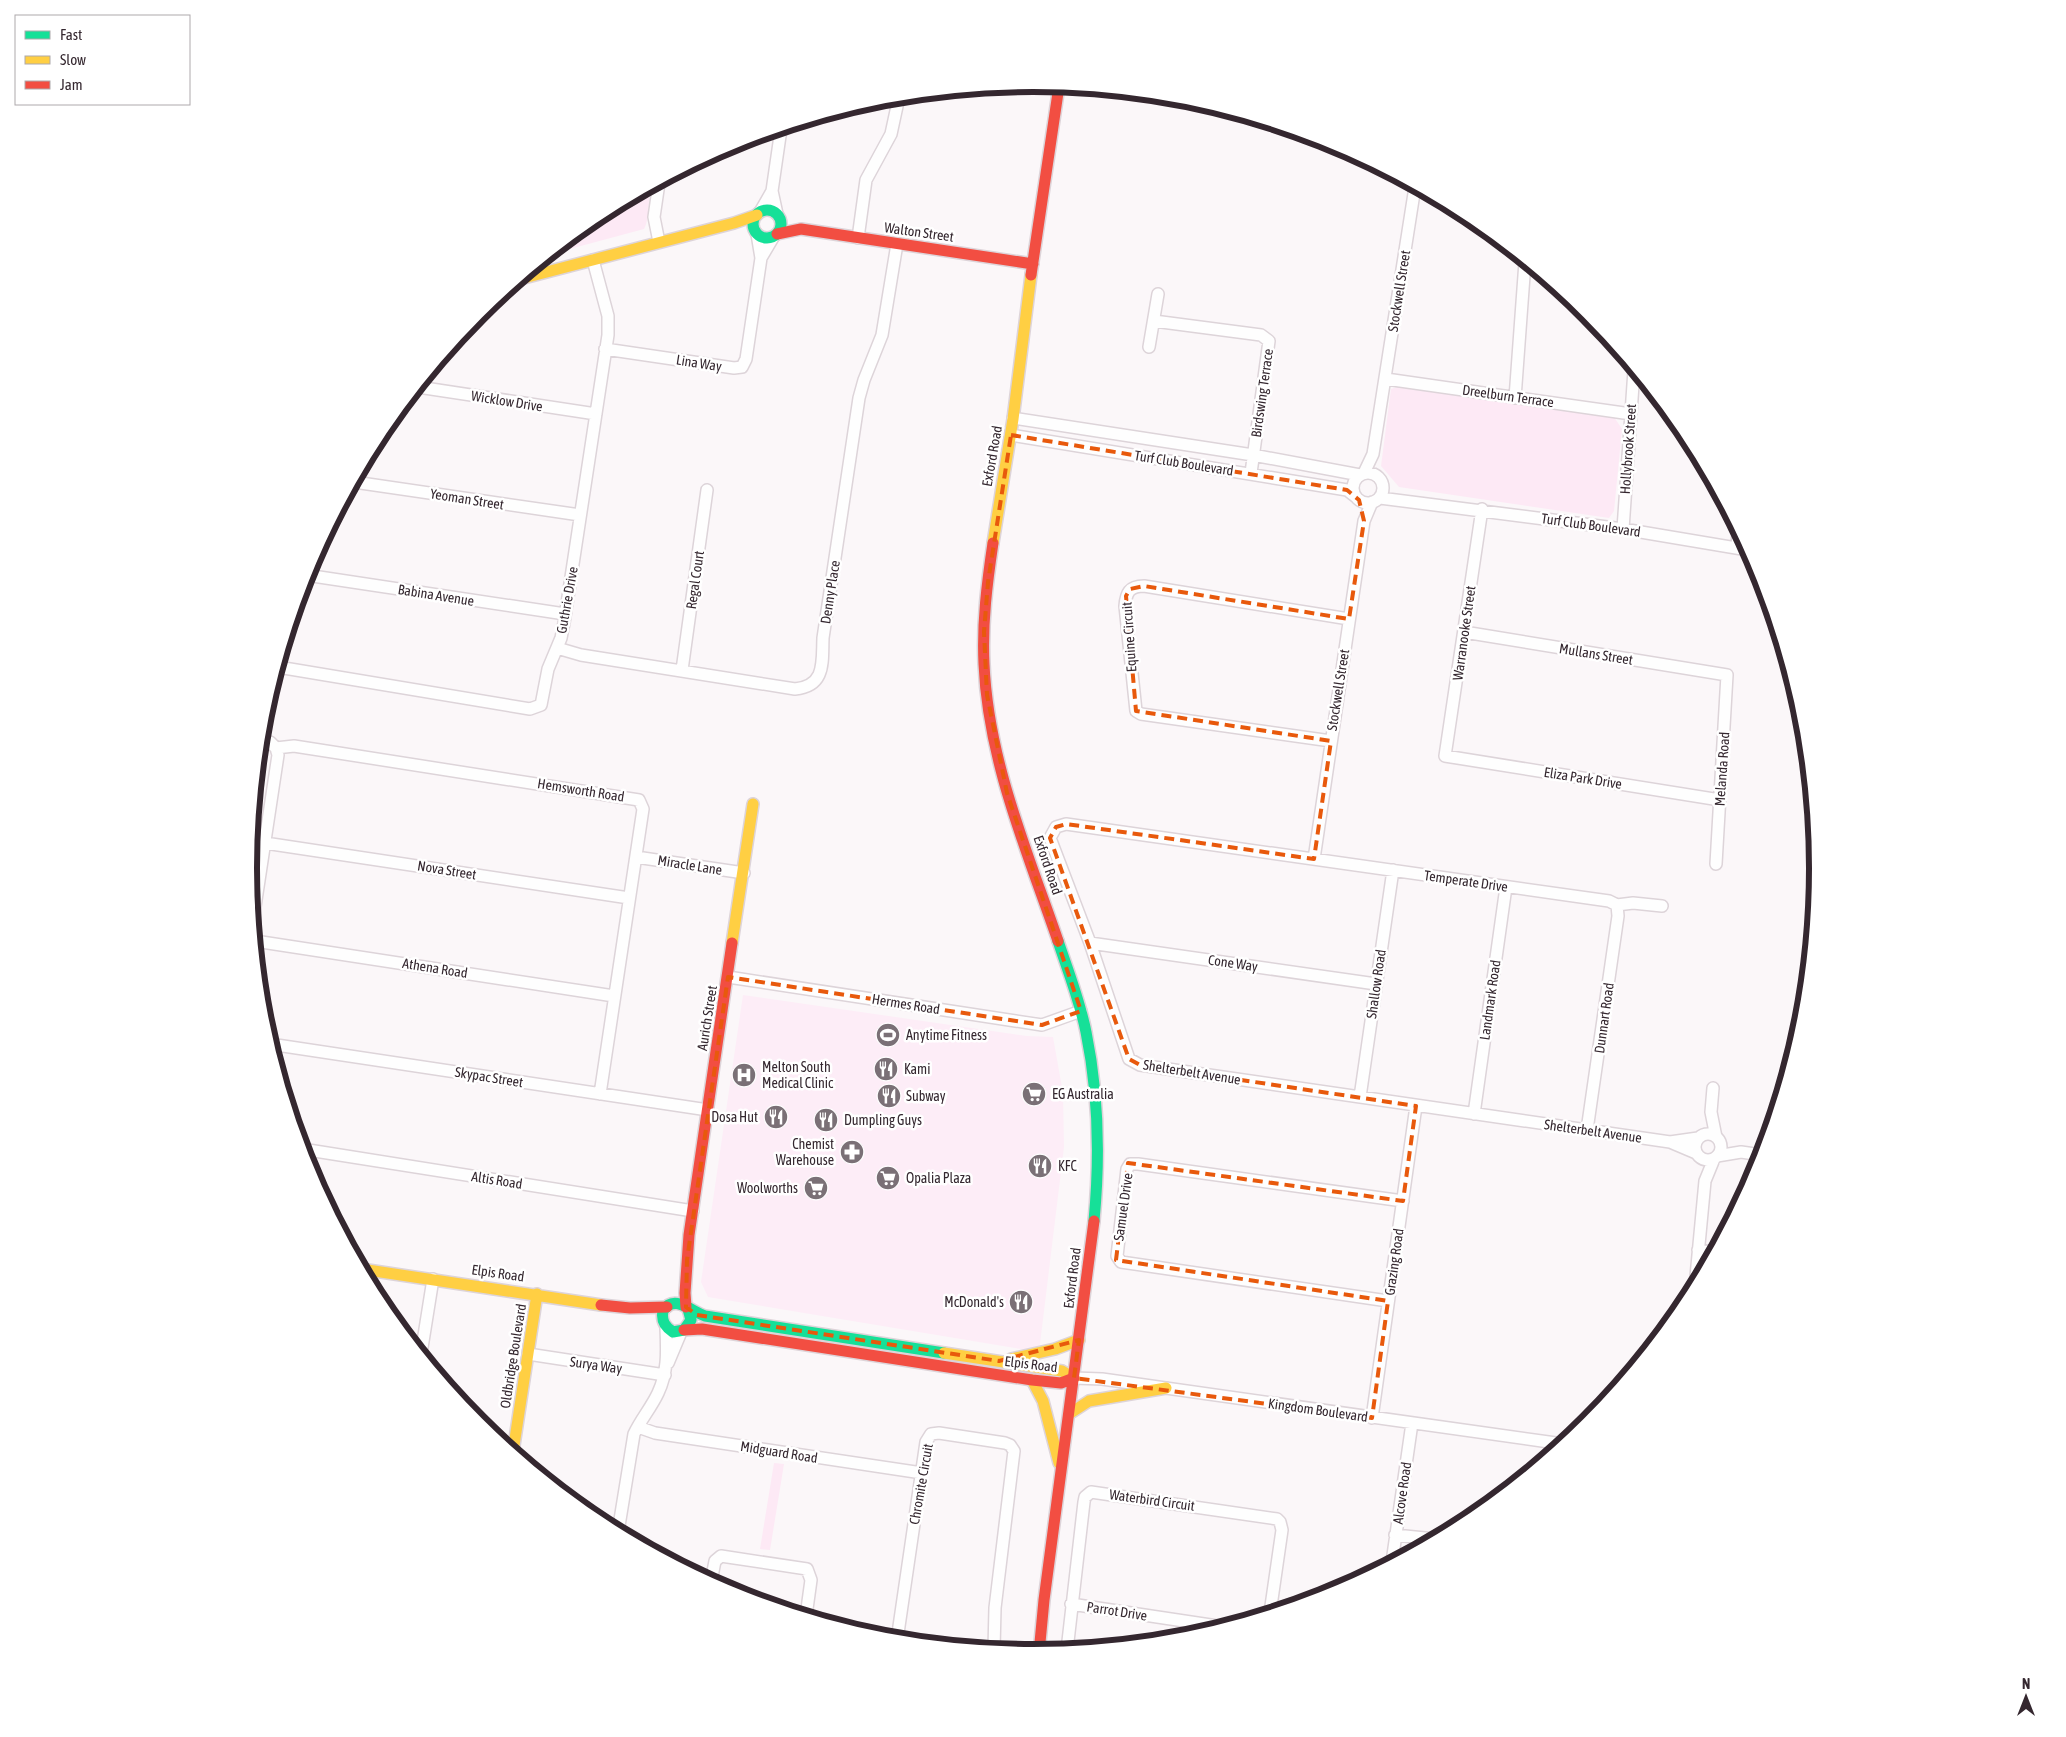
<svg xmlns="http://www.w3.org/2000/svg" width="2066" height="1737" font-family="'Asap Condensed',sans-serif">
<style>
.built{fill:#fdedf7}
.green{fill:#fde9f5}
.lines{fill:none;stroke-linecap:round;stroke-linejoin:round}
.street-casing{stroke:#ddd4d9;stroke-width:14}
.fast-casing{stroke:#ddd4d9;stroke-width:14}
.slow-casing{stroke:#ddd4d9;stroke-width:14}
.jam-casing{stroke:#ddd4d9;stroke-width:14}
.street{stroke:#fefefe;stroke-width:11}
.fast{stroke:#16e098;stroke-width:11}
.slow{stroke:#ffcf43;stroke-width:11}
.jam{stroke:#f24e42;stroke-width:11}
.marked{fill:none;stroke:#e8590c;stroke-width:4;stroke-dasharray:10 6;stroke-linejoin:round}
.labels{text-anchor:middle;dominant-baseline:central;stroke-width:5;stroke-linejoin:round;paint-order:stroke}
.street-label{font-size:14px;fill:#34272f;stroke:#fff}
.poi-label{font-size:14px;fill:#34272f;stroke:#fff;text-anchor:start}
.rim{fill:none;stroke:#34272f;stroke-width:6}
</style>
<rect width="100%" height="100%" fill="#fbf7f9"/>
<path class="built" d="M743,995L1027,1036L1053,1037L1063,1093L1064,1147L1039,1352L708,1297L701,1282Z"/>
<path class="green" d="M650,187C649,197 649,222 644,229L551,254L597,216Z
M1401,386L1614,417L1622,429L1614,511L1609,518L1399,487L1381,466L1391,389Z
M774,1463L784,1464L770,1550L760,1549Z"/>
<g class="lines">
<g class="street-casing">
<path id="street" d="M772,191L777,214
M760,212L772,191L781,129
M757,234L761,258
M858,238L866,180L891,134L899,97
M659,242L654,217L659,183
M1154,321L1261,335L1269,341L1251,473
M1149,347L1158,294
M605,349L734,368L742,367L746,359L761,258L774,236
M1386,379L1631,414
M418,387L596,414
M1515,398L1525,262
M1013,418L1253,455L1360,475
M1011,435L1347,490L1356,497
M1353 488a15 15 0 1 1 30 0a15 15 0 1 1-30 0Z
M1364,473L1373,454L1415,187
M354,482L580,515
M1380,498L1623,529L1748,550
M1482,509L1445,756L1720,800
M1623,529L1634,370
M1737,548L1738,531
M306,575L565,614
M1464,632L1727,675L1716,864
M557,648L581,655L795,689C826,686 822,662 823,638L859,398L864,380L882,335L897,244
M278,667L530,709L541,705L548,669L561,638L564,623L608,335V316L593,260
M682,670L707,490
M261,740L270,742L276,748L294,746L639,800L643,809L600,1094
M1331,741L1141,714L1136,711L1125,606C1126,593 1129,586 1144,586L1349,619
M265,843L629,898
M636,857L744,873
M1314,859L1364,521L1372,502
M1617,905L1609,901L1066,824L1056,827L1050,838L1090,943L1129,1059L1140,1065L1670,1142L1698,1138
M1617,905L1633,903L1662,906
M253,920L278,755L276,748
M255,941L614,996
M1090,943L1376,984
M728,977L1042,1025L1081,1011
M270,1044L708,1110
M1713,1088L1711,1112L1716,1137
M1360,1097L1393,870
M1474,1114L1506,887
M1587,1130L1618,916L1617,905
M1695 1147a13 13 0 1 1 26 0a13 13 0 1 1-26 0Z
M1670,1142L1696,1153
M302,1149L693,1211
M1717,1156L1741,1152L1762,1155
M1698,1250L1713,1252
M1695,1287L1705,1181L1714,1159
M1388,1301L1121,1262L1117,1256L1127,1169L1130,1164H1138L1403,1201
M421,1354L433,1279
M528,1354L665,1375
M668,1363L681,1332
M1074,1378L1102,1379L1563,1444
M1372,1418L1416,1106
M638,1427L655,1433L922,1473
M618,1532L634,1434C641,1419 651,1408 658,1393C668,1372 667,1351 666,1328
M1395,1535L1435,1539
M1392,1562L1412,1423
M711,1582L715,1561L721,1556L807,1569L811,1580L806,1616
M1071,1604L1224,1627
M897,1640L926,1442L931,1434L939,1433L1005,1443L1010,1445L1014,1451L995,1608L994,1649
M1067,1650L1084,1502L1085,1497L1091,1492L1277,1519L1280,1522L1282,1530L1270,1613"/>
</g>
<g class="fast-casing">
<path id="fast" d="M753 224a14 14 0 1 1 28 0a14 14 0 1 1-28 0Z
M1058,941C1068,971 1080,1001 1086,1032C1099,1095 1100,1157 1094,1221
M688,1309L691,1320L684,1330L673,1332C665,1327 661,1321 663,1311C674,1293 692,1312 705,1316L944,1353"/>
</g>
<g class="slow-casing">
<path id="slow" d="M520,279L734,223L757,215
M993,543L1013,419L1031,275
M732,943L753,804
M361,1269L601,1305
M944,1353L1062,1371L1074,1378
M1011,1359L1055,1349L1079,1340
M1032,1380L1043,1401L1059,1463
M1069,1414L1089,1401L1166,1388
M513,1452L537,1294"/>
</g>
<g class="jam-casing">
<path id="jam" d="M777,234L801,229L1033,264
M1031,275L1059,86
M993,543C987,583 982,623 984,664C988,760 1027,851 1058,941
M601,1305L630,1308L667,1307
M686,1307L685,1293L689,1235L732,943
M684,1330L702,1329L1032,1380L1061,1383L1074,1378
M1039,1653L1044,1600L1094,1221"/>
</g>
<use href="#street" class="street"/>
<use href="#fast" class="fast"/>
<use href="#slow" class="slow"/>
<use href="#jam" class="jam"/>
</g>
<path class="marked" d="M1011,435L1347,490L1359,500L1364,521L1349,619L1144,586L1130,589L1126,596L1136,711L1331,741L1314,859L1066,824L1056,827L1050,838L1129,1059L1140,1065L1416,1106L1403,1201L1128,1163L1116,1260L1388,1301L1372,1418L1074,1378L1079,1340L999,1361L697,1315L686,1307L687,1260L728,977L1042,1025L1081,1011L1007,793L987,695L984,632L988,582Z"/>
<defs>
<g id="stadium-disc" transform="scale(1.25)"><circle r="9.5" fill="#7a7076" stroke="#fff"/><path d="M0-5a6.5 5 0 1 0 0 10a6.5 5 0 1 0 0-10ZM-3.5-1.8h7v3.6h-7Z" fill="#fff"/></g>
<g id="restaurant-disc" transform="scale(1.25)"><circle r="9.5" fill="#7a7076" stroke="#fff"/><path d="M-5-6h1v4h1v-4h1v4h1v-4h1v5L-1.5 .5V6h-2V.5L-5-1ZM5-6V6H3V1.5H1.5Q1.5-4 5-6Z" fill="#fff"/></g>
<g id="hospital-disc" transform="scale(1.25)"><circle r="9.5" fill="#7a7076" stroke="#fff"/><path d="M-5-5h3v3.5h4V-5h3V5h-3V1.5h-4V5h-3Z" fill="#fff"/></g>
<g id="supermarket-disc" transform="scale(1.25)"><circle r="9.5" fill="#7a7076" stroke="#fff"/><path d="M-6-5.5h2.5l.6 2H6L4.5 2H-2.5L-4.4-4H-6ZM-1.5 3.2a1.3 1.3 0 1 0 .1 0ZM3 3.2a1.3 1.3 0 1 0 .1 0Z" fill="#fff"/></g>
<g id="pharmacy-disc" transform="scale(1.25)"><circle r="9.5" fill="#7a7076" stroke="#fff"/><path d="M-2-6h4v4h4v4h-4v4h-4v-4h-4v-4h4Z" fill="#fff"/></g>
</defs>
<g fill-rule="evenodd">
<use href="#stadium-disc" x="888" y="1035"/>
<use href="#restaurant-disc" x="886" y="1069"/>
<use href="#hospital-disc" x="744" y="1075"/>
<use href="#supermarket-disc" x="1034" y="1094"/>
<use href="#restaurant-disc" x="889" y="1096"/>
<use href="#restaurant-disc" x="776" y="1117"/>
<use href="#restaurant-disc" x="826" y="1120"/>
<use href="#pharmacy-disc" x="852" y="1152"/>
<use href="#restaurant-disc" x="1040" y="1166"/>
<use href="#supermarket-disc" x="888" y="1178"/>
<use href="#supermarket-disc" x="816" y="1188"/>
<use href="#restaurant-disc" x="1021" y="1302"/>
</g>
<g class="labels">
<g class="street-label">
<text transform="translate(919 232) rotate(8)">Walton Street</text>
<text transform="translate(1399 291) rotate(-81)">Stockwell Street</text>
<text transform="translate(699 363) rotate(9)">Lina Way</text>
<text transform="translate(1262 393) rotate(-82)">Birdswing Terrace</text>
<text transform="translate(1508 396) rotate(8)">Dreelburn Terrace</text>
<text transform="translate(507 401) rotate(9)">Wicklow Drive</text>
<text transform="translate(1628 449) rotate(-86)">Hollybrook Street</text>
<text transform="translate(992 456) rotate(-80)">Exford Road</text>
<text transform="translate(1184 463) rotate(9)">Turf Club Boulevard</text>
<text transform="translate(467 499) rotate(9)">Yeoman Street</text>
<text transform="translate(1591 525) rotate(8)">Turf Club Boulevard</text>
<text transform="translate(695 580) rotate(-82)">Regal Court</text>
<text transform="translate(830 592) rotate(-81)">Denny Place</text>
<text transform="translate(436 595) rotate(9)">Babina Avenue</text>
<text transform="translate(567 600) rotate(-80)">Guthrie Drive</text>
<text transform="translate(1464 633) rotate(-82)">Warranooke Street</text>
<text transform="translate(1129 637) rotate(-94)">Equine Circuit</text>
<text transform="translate(1596 654) rotate(9)">Mullans Street</text>
<text transform="translate(1338 690) rotate(-81)">Stockwell Street</text>
<text transform="translate(1722 769) rotate(-86)">Melanda Road</text>
<text transform="translate(1583 778) rotate(9)">Eliza Park Drive</text>
<text transform="translate(581 790) rotate(9)">Hemsworth Road</text>
<text transform="translate(690 865) rotate(9)">Miracle Lane</text>
<text transform="translate(1048 865) rotate(71)">Exford Road</text>
<text transform="translate(447 870) rotate(9)">Nova Street</text>
<text transform="translate(1466 881) rotate(8)">Temperate Drive</text>
<text transform="translate(1233 963) rotate(8)">Cone Way</text>
<text transform="translate(435 968) rotate(9)">Athena Road</text>
<text transform="translate(1376 984) rotate(-82)">Shallow Road</text>
<text transform="translate(1490 1000) rotate(-82)">Landmark Road</text>
<text transform="translate(906 1004) rotate(9)">Hermes Road</text>
<text transform="translate(707 1018) rotate(-81)">Aurich Street</text>
<text transform="translate(1604 1018) rotate(-82)">Dunnart Road</text>
<text transform="translate(1192 1072) rotate(9)">Shelterbelt Avenue</text>
<text transform="translate(489 1077) rotate(9)">Skypac Street</text>
<text transform="translate(1593 1131) rotate(8)">Shelterbelt Avenue</text>
<text transform="translate(497 1180) rotate(9)">Altis Road</text>
<text transform="translate(1123 1207) rotate(-82)">Samuel Drive</text>
<text transform="translate(1394 1262) rotate(-82)">Grazing Road</text>
<text transform="translate(498 1273) rotate(8)">Elpis Road</text>
<text transform="translate(1072 1278) rotate(-83)">Exford Road</text>
<text transform="translate(513 1356) rotate(-81)">Oldbridge Boulevard</text>
<text transform="translate(1031 1364) rotate(7)">Elpis Road</text>
<text transform="translate(596 1365) rotate(8)">Surya Way</text>
<text transform="translate(1318 1410) rotate(8)">Kingdom Boulevard</text>
<text transform="translate(779 1452) rotate(9)">Midguard Road</text>
<text transform="translate(921 1484) rotate(-80)">Chromite Circuit</text>
<text transform="translate(1402 1493) rotate(-82)">Alcove Road</text>
<text transform="translate(1152 1500) rotate(8)">Waterbird Circuit</text>
<text transform="translate(1117 1611) rotate(9)">Parrot Drive</text>
</g>
<g class="poi-label">
<text x="906" y="1035">Anytime Fitness</text>
<text x="762" y="1067">Melton South<tspan x="762" dy="16">Medical Clinic</tspan></text>
<text x="904" y="1069">Kami</text>
<text x="1052" y="1094">EG Australia</text>
<text x="906" y="1096">Subway</text>
<text x="758" y="1117" text-anchor="end">Dosa Hut</text>
<text x="844" y="1120">Dumpling Guys</text>
<text x="834" y="1144" text-anchor="end">Chemist<tspan x="834" dy="16">Warehouse</tspan></text>
<text x="1058" y="1166">KFC</text>
<text x="906" y="1178">Opalia Plaza</text>
<text x="798" y="1188" text-anchor="end">Woolworths</text>
<text x="1004" y="1302" text-anchor="end">McDonald's</text>
</g>
</g>
<path d="M0 0H2066V1737H0ZM257 868a776 776 0 1 1 1552 0a776 776 0 1 1-1552 0Z" fill="#fff" fill-rule="evenodd"/>
<path class="rim" d="M257 868a776 776 0 1 1 1552 0a776 776 0 1 1-1552 0Z"/>
<rect x="15" y="15" width="175" height="90" fill="#ffffff" stroke="#aea9ac"/>
<rect x="25" y="31" width="25" height="8" fill="#16e098" stroke="#aea9ac"/>
<text x="60" y="40" font-size="15" fill="#34272f">Fast</text>
<rect x="25" y="56" width="25" height="8" fill="#ffcf43" stroke="#aea9ac"/>
<text x="60" y="65" font-size="15" fill="#34272f">Slow</text>
<rect x="25" y="81" width="25" height="8" fill="#f24e42" stroke="#aea9ac"/>
<text x="60" y="90" font-size="15" fill="#34272f">Jam</text>
<g transform="translate(2026 1697)" stroke="#ffffff" stroke-width="4" paint-order="stroke">
<path d="M0-4L9 19L0 12L-9 19Z" fill="#34272f"/>
<text y="-8" font-size="14" font-weight="bold" text-anchor="middle" fill="#34272f">N</text>
</g>
</svg>
